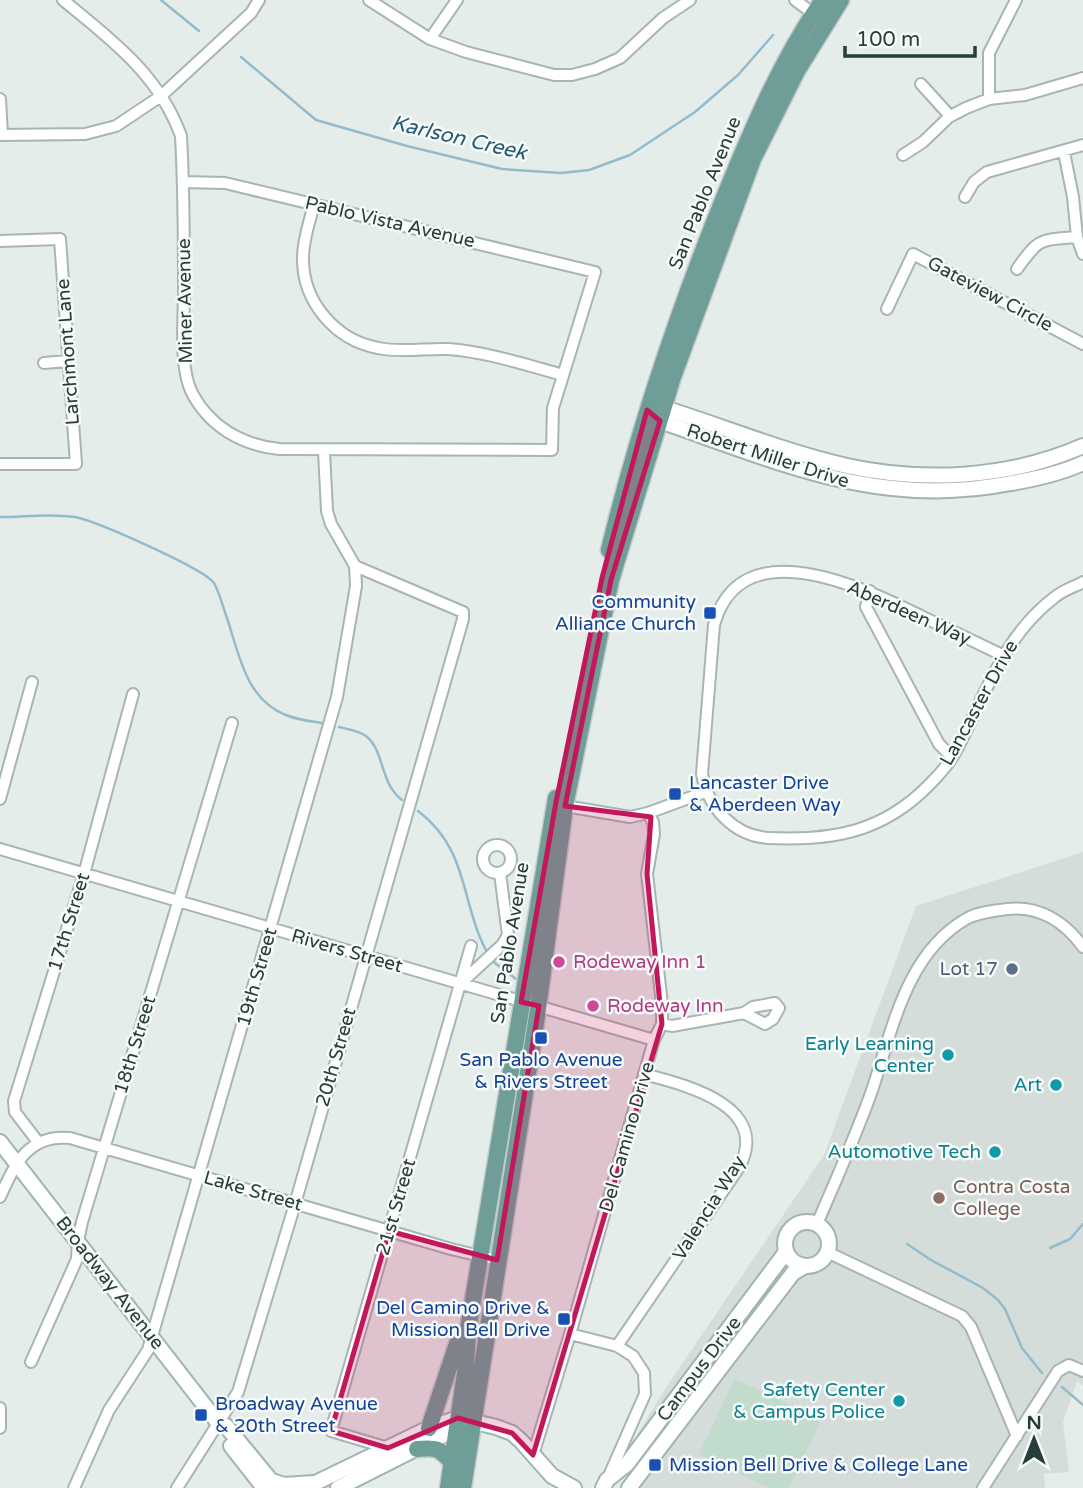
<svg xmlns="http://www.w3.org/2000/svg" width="1083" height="1488" font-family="'Varela Round',sans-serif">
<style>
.built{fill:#d4ddda}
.green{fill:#c1dbcc}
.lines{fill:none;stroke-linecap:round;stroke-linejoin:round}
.stream{stroke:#94bbcb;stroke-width:2.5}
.street-casing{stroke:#a8b5b2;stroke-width:14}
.secondary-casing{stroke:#a2b4b1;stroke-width:18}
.primary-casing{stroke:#c2c9c8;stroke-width:19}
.street{stroke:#fff;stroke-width:10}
.secondary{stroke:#fff;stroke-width:14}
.primary{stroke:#6f9d98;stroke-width:16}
.marked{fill:#c2185b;fill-opacity:0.2;stroke:#c2185b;stroke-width:5;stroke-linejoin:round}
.transit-dot{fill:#1a4fb4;stroke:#f6faf8;stroke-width:2.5}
.hotel-dot{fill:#d1479c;stroke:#f6faf8;stroke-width:2.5}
.service-dot{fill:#5c6f8a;stroke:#f6faf8;stroke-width:2.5}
.culture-dot{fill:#0f9aa8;stroke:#f6faf8;stroke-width:2.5}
.education-dot{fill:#8d6e63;stroke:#f6faf8;stroke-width:2.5}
.labels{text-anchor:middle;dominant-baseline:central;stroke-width:5;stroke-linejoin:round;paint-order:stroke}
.street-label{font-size:19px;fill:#263d3a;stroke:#f6faf8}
.transit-label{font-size:19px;fill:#164399;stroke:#f6faf8;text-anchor:start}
.hotel-label{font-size:19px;fill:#b23c85;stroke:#f6faf8;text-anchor:start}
.service-label{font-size:19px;fill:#4e5e75;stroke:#f6faf8;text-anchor:end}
.culture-label{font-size:19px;fill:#0d838f;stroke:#f6faf8;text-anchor:end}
.education-label{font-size:19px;fill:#785e54;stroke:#f6faf8;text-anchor:start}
.water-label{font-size:21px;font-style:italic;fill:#265b73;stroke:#f6faf8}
</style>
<rect width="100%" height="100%" fill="#e5edeb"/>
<path class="built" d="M1083,852V1386L1077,1381L1063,1422L1069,1472L1044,1474L1045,1488H634L621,1461L665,1389L824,1155L916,906Z"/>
<path class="green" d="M735,1379L821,1420L789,1488H770L699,1454Z"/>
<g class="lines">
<path class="stream" d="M161,0L199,31
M241,57L316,120L407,146L502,169L561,173L589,170L630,155L695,112L738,75L773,35
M0,517C24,517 51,513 75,517C96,521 203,568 214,583C220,594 223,607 227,618C239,654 246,700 286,715C297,720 310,721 322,723
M339,727C348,729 359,731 366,736C385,751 379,782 402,800
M418,811C470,850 460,904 488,954
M491,960L516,979
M907,1244L931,1260L983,1288L998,1300L1005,1309L1022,1348L1042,1373
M1050,1248L1070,1239L1083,1224
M1062,1387L1083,1405"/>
<g class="street-casing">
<path id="street" d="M63,0C112,40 159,75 181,136C184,188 184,240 184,292C184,321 179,367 192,393C210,427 242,445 279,449L552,450L553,408L595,272L225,183L183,182
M369,0L430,39L466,52L554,75H572L595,69L620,58L663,18L690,0
M795,0L818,17
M430,39L457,0
M921,84L950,116
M0,99L2,135
M989,99V53L1016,0
M0,135L85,134L116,126L161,96L251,13L259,0
M1064,152L1073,197L1077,237L1083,254
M903,155L923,142L949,117L966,108L989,99L1025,95L1083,78
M965,197L974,182L987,172L1083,145
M314,204C310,221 303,239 303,257C302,301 335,340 378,348C401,353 425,348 448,349C488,352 526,365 563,375
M0,241L60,239L76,464H0
M1017,269C1039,238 1039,240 1077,237
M887,309L913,254L1083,344
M44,363L68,361
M870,591L866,607L939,744L952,757
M1002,655C977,643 951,630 925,618C868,590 741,526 714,625L702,774C708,808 734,836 769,838C833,841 883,832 929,785C939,775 949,764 956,751C985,696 1003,636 1055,597C1063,590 1074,587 1083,582
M0,799L32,682
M565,806L630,817L648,813L705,792
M483 859a14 14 0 1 1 28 0a14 14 0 1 1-28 0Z
M0,849L654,1040
M461,983L502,945L508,935L500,873
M662,1024L672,1026L744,1013L753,1007L775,1003L779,1008L773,1019L765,1024L744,1013
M38,1142L15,1112L14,1101L84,874L133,694
M0,1197C15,1164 28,1134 70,1138L451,1249L497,1260
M817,1224C835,1182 854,1140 870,1096C892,1034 904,955 966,919C978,912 994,911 1007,909C1039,905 1065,922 1083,947
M827,1252L962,1316L971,1327L1017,1436
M570,1334L617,1346L633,1356L644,1373L645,1394L608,1478
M617,1346L740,1166C770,1105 685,1085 644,1074
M31,1362L77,1259L78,1241L82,1222L232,723
M0,1408V1428
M388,1448L331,1431L471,946
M533,1455L570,1334L654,1040L662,1024V1004L647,874L654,834L653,822L648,813
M74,1488L109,1410L148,1350L337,697L356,586L355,566L331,524L327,511L324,451
M177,1488L238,1392L295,1204L463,619V612L355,566
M983,1488L1058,1371L1069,1365L1083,1371"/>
</g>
<g class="secondary-casing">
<path id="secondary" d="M654,410L664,408C725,427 785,452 847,466C925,483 1010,478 1083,446
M653,415L660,421C781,463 880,509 1011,483C1035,479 1061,473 1083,463
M0,1142L219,1424L226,1426L277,1488
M785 1244a22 22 0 1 1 44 0a22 22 0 1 1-44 0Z
M231,1446L264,1488
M272,1481L284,1485L314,1483
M305,1488L429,1428L458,1418L496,1427L512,1433L521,1441L552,1476L574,1488
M338,1488L465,1424
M603,1488L607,1480L627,1464L786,1252
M629,1488L793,1273L805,1266"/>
</g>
<g class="primary-casing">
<path id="primary" d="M609,550C638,431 677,314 723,200C751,132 780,61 823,0
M429,1428L459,1338L468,1330
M417,1449C437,1447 438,1448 452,1462
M448,1488L466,1367L468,1330L556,798
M463,1488L537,1016L565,806L611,580L673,377L753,159L797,71L841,0"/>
</g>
<use href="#street" class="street"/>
<use href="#secondary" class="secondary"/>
<use href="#primary" class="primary"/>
</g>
<path class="marked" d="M647,410L660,421L611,580L565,806L651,817L647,874L662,1024L533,1455L512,1433L458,1418L388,1448L331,1431L389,1231L497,1260L539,1006L521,1002L556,802L602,578Z"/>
<g class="transit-dot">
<rect x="703" y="606" width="14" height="14" rx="3.5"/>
<rect x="668" y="787" width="14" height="14" rx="3.5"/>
<rect x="534" y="1031" width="14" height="14" rx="3.5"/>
<rect x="557" y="1312" width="14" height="14" rx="3.5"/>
<rect x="194" y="1408" width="14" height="14" rx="3.5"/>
<rect x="648" y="1458" width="14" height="14" rx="3.5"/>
</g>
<g class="hotel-dot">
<circle cx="559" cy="962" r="7"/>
<circle cx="593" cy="1006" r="7"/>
</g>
<circle class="service-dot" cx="1012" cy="969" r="7"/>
<g class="culture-dot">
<circle cx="948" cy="1055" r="7"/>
<circle cx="1056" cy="1085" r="7"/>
<circle cx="995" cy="1152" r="7"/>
<circle cx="899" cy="1401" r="7"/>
</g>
<circle class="education-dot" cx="939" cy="1198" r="7"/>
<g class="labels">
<g class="street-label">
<text transform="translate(705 193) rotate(-68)">San Pablo Avenue</text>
<text transform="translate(390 222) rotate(13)">Pablo Vista Avenue</text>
<text transform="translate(990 294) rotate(28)">Gateview Circle</text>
<text transform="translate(185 301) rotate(-91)">Miner Avenue</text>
<text transform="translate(68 352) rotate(-94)">Larchmont Lane</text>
<text transform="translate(768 456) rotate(18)">Robert Miller Drive</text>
<text transform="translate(909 613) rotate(24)">Aberdeen Way</text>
<text transform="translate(979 703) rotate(-61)">Lancaster Drive</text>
<text transform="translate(69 922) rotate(-73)">17th Street</text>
<text transform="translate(510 943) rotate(-81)">San Pablo Avenue</text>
<text transform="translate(347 951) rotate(16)">Rivers Street</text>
<text transform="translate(257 977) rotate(-74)">19th Street</text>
<text transform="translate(135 1045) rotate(-73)">18th Street</text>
<text transform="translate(336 1057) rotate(-74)">20th Street</text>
<text transform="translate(627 1137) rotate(-74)">Del Camino Drive</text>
<text transform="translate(253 1191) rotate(16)">Lake Street</text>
<text transform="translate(396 1207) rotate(-74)">21st Street</text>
<text transform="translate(709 1208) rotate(-58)">Valencia Way</text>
<text transform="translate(110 1283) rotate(52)">Broadway Avenue</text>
<text transform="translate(699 1369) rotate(-53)">Campus Drive</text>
</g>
<g class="transit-label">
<text x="696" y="602" text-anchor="end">Community<tspan x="696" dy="22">Alliance Church</tspan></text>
<text x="689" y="783">Lancaster Drive<tspan x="689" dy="22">&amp; Aberdeen Way</tspan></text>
<text x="541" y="1060" text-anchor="middle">San Pablo Avenue<tspan x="541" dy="22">&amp; Rivers Street</tspan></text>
<text x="550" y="1308" text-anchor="end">Del Camino Drive &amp;<tspan x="550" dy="22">Mission Bell Drive</tspan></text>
<text x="215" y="1404">Broadway Avenue<tspan x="215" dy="22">&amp; 20th Street</tspan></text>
<text x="669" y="1465">Mission Bell Drive &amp; College Lane</text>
</g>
<g class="hotel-label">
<text x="573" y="962">Rodeway Inn 1</text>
<text x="607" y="1006">Rodeway Inn</text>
</g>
<g class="service-label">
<text x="998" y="969">Lot 17</text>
</g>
<g class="culture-label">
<text x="934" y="1044">Early Learning<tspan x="934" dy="22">Center</tspan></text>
<text x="1042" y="1085">Art</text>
<text x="981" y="1152">Automotive Tech</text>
<text x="885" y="1390">Safety Center<tspan x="885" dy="22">&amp; Campus Police</tspan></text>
</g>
<g class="education-label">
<text x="953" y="1187">Contra Costa<tspan x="953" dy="22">College</tspan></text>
</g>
<g class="water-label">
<text transform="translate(459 138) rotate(13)">Karlson Creek</text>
</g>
</g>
<g transform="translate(1034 1439)" stroke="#f6faf8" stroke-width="5" paint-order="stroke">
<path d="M0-5L12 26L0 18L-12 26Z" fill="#263d3a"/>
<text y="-10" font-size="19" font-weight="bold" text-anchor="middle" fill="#263d3a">N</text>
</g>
<path d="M845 46v10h130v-10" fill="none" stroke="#263d3a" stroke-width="3.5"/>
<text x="856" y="46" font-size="21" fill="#263d3a" stroke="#f6faf8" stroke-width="5" paint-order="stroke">100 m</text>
</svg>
